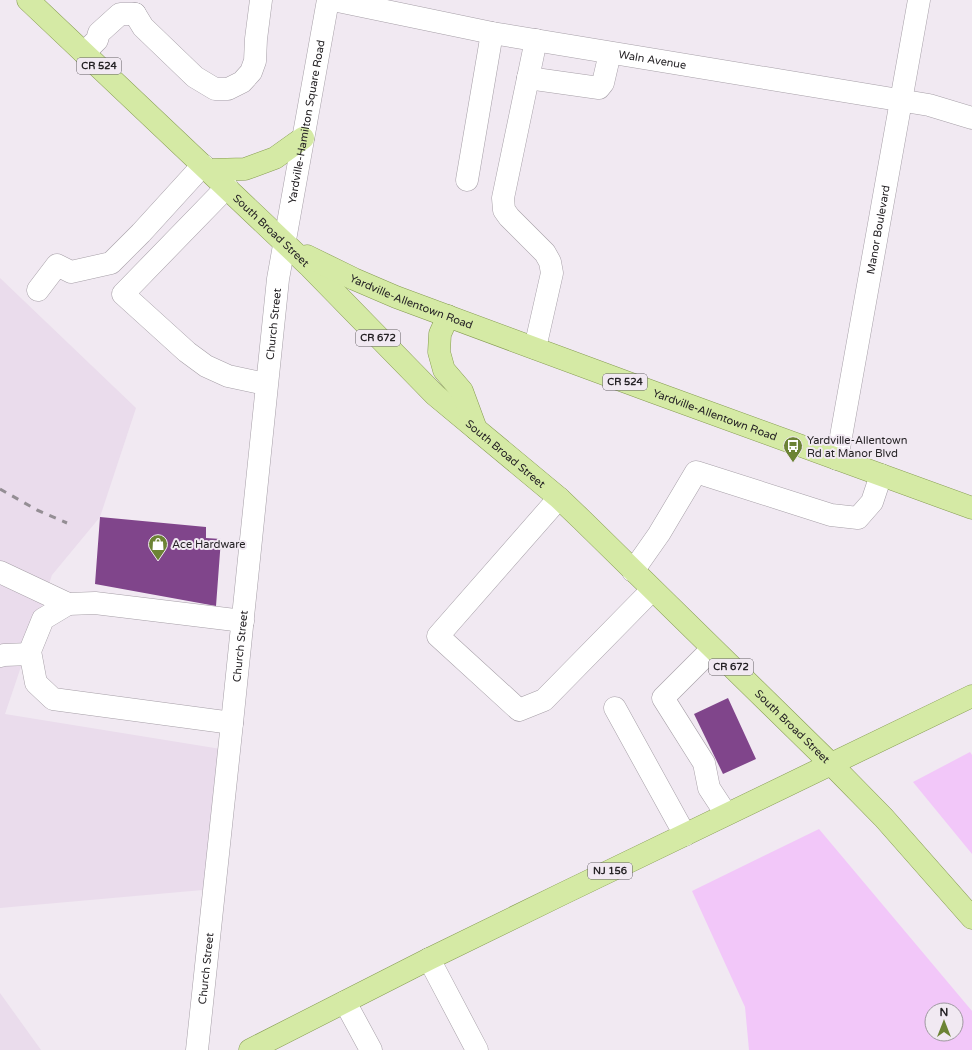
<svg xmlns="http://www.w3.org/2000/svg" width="972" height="1050" font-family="'Varela Round',sans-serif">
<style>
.built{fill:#eadcec}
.green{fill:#f2c7f9;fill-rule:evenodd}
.building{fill:#80458b}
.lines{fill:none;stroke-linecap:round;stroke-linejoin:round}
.minor-casing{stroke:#a69fa7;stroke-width:23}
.major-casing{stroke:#859b51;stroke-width:23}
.minor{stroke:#fff;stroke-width:22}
.major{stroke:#d5eaa5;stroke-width:22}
.rail{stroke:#948e94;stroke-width:3;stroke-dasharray:7 7;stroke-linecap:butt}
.labels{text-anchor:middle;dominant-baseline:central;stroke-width:4;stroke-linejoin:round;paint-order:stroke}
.shield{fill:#f1e9f2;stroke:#625e62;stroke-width:1}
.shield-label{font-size:10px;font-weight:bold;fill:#252225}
.street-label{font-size:11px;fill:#252225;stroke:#f1e9f2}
.poi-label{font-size:11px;fill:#252225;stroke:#f1e9f2;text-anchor:start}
</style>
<rect width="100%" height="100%" fill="#f1e9f2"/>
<path class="built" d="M0,278L136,408L100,517L52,575L5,714L227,750L214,889L0,908Z
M0,993L41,1050H0Z"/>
<path class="green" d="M970,752L972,755V854L913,782Z
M819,829L972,1011V1050H749L745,1007L692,891ZM932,1010H956V1034H932Z"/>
<path class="building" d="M100,517L206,527V538L221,539L216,606L95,584Z
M728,698L756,759L723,774L694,714Z"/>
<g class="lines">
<g class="minor-casing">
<g id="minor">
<path id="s1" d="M333,0L492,33L929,105L972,118"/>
<path d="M135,14L143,27L195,77L215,89H228L242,82L251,72L255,61L256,39L261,0"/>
<path d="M84,53L97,40L99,33L120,14H135"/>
<path d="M528,78L599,88L603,83L610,53"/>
<path d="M467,180L492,33"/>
<path d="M227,187L123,294L187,352L206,366L228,376L266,384"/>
<path d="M38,290L57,265L71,272L111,263L141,233L203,165"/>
<path d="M535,348L552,273L550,262L545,253L509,217L504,210L503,198L536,40"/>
<path id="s2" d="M837,459L919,0"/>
<path d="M559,498L438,636L519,710L544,700L652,590"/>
<path d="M633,571L659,534L696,472L831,515L858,518L872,502L881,475"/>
<path d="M0,572L68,604L95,603L243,621"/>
<path d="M68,604L43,619L30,651L36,683L53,699L232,723"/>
<path d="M712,649L663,698L704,763L709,788L726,814"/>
<path d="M0,656L4,655L30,654"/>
<path d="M615,708L685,835"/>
<path d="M429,959L477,1050"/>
<path d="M345,1002L371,1050"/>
<path id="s3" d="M197,1050L232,723L278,279L328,0"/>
</g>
</g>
<g class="major-casing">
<g id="major">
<path id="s4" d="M28,0L310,267L435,395L559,498L582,520L831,764L884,818L972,918"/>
<path d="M209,170L245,169L275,158L303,138"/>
<path id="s5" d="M307,256L354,279L396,297L653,392L972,508"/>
<path d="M448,316L440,334L439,352L444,370L462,391L476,429"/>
<path d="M250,1050L429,959L560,895L972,696"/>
</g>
</g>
<use href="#minor" class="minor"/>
<use href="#major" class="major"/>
<path class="rail" d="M0,489L37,510L67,523"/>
</g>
<defs>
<g id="bus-pin" transform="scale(1)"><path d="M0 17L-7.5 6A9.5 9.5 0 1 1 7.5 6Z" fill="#6c8335" stroke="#f1e9f2"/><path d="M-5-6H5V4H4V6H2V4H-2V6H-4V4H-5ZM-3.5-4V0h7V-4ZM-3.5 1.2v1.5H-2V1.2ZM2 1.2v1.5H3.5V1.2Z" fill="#fff"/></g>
<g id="shop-pin" transform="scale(1)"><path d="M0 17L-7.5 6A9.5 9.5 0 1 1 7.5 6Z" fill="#6c8335" stroke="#f1e9f2"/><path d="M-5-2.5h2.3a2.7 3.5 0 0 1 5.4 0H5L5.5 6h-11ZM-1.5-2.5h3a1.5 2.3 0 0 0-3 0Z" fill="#fff"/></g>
</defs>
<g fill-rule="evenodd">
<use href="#bus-pin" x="793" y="446"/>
<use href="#shop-pin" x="158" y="544"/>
</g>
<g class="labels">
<g class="shield">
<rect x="77" y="58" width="44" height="16" rx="3"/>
<rect x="356" y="330" width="44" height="16" rx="3"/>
<rect x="603" y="374" width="44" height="16" rx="3"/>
<rect x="709" y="659" width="44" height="16" rx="3"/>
<rect x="588" y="863" width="44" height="16" rx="3"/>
</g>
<g class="shield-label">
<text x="99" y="66">CR 524</text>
<text x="378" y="338">CR 672</text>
<text x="625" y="382">CR 524</text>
<text x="731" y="667">CR 672</text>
<text x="610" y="871">NJ 156</text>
</g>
<g class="street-label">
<text stroke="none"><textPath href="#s1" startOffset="325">Waln Avenue</textPath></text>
<text stroke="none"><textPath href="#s3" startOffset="935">Yardville-Hamilton Square Road</textPath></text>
<text stroke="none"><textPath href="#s2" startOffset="233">Manor Boulevard</textPath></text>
<text stroke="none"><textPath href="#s4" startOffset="335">South Broad Street</textPath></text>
<text stroke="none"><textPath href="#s5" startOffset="114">Yardville-Allentown Road</textPath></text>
<text stroke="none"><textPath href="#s3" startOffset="730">Church Street</textPath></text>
<text stroke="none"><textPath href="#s5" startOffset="438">Yardville-Allentown Road</textPath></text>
<text stroke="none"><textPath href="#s4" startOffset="659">South Broad Street</textPath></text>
<text stroke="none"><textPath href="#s3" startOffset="406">Church Street</textPath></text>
<text stroke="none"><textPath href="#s4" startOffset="1055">South Broad Street</textPath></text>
<text stroke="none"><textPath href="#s3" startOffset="82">Church Street</textPath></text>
</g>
<g class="poi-label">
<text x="807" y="440">Yardville-Allentown<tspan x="807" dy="13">Rd at Manor Blvd</tspan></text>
<text x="172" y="544">Ace Hardware</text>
</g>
</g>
<g transform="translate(944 1022)"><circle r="19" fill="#f1e9f2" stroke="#9f99a0"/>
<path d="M0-3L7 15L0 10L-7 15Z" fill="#6c8335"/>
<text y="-6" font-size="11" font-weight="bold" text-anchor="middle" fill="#252225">N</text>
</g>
</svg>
